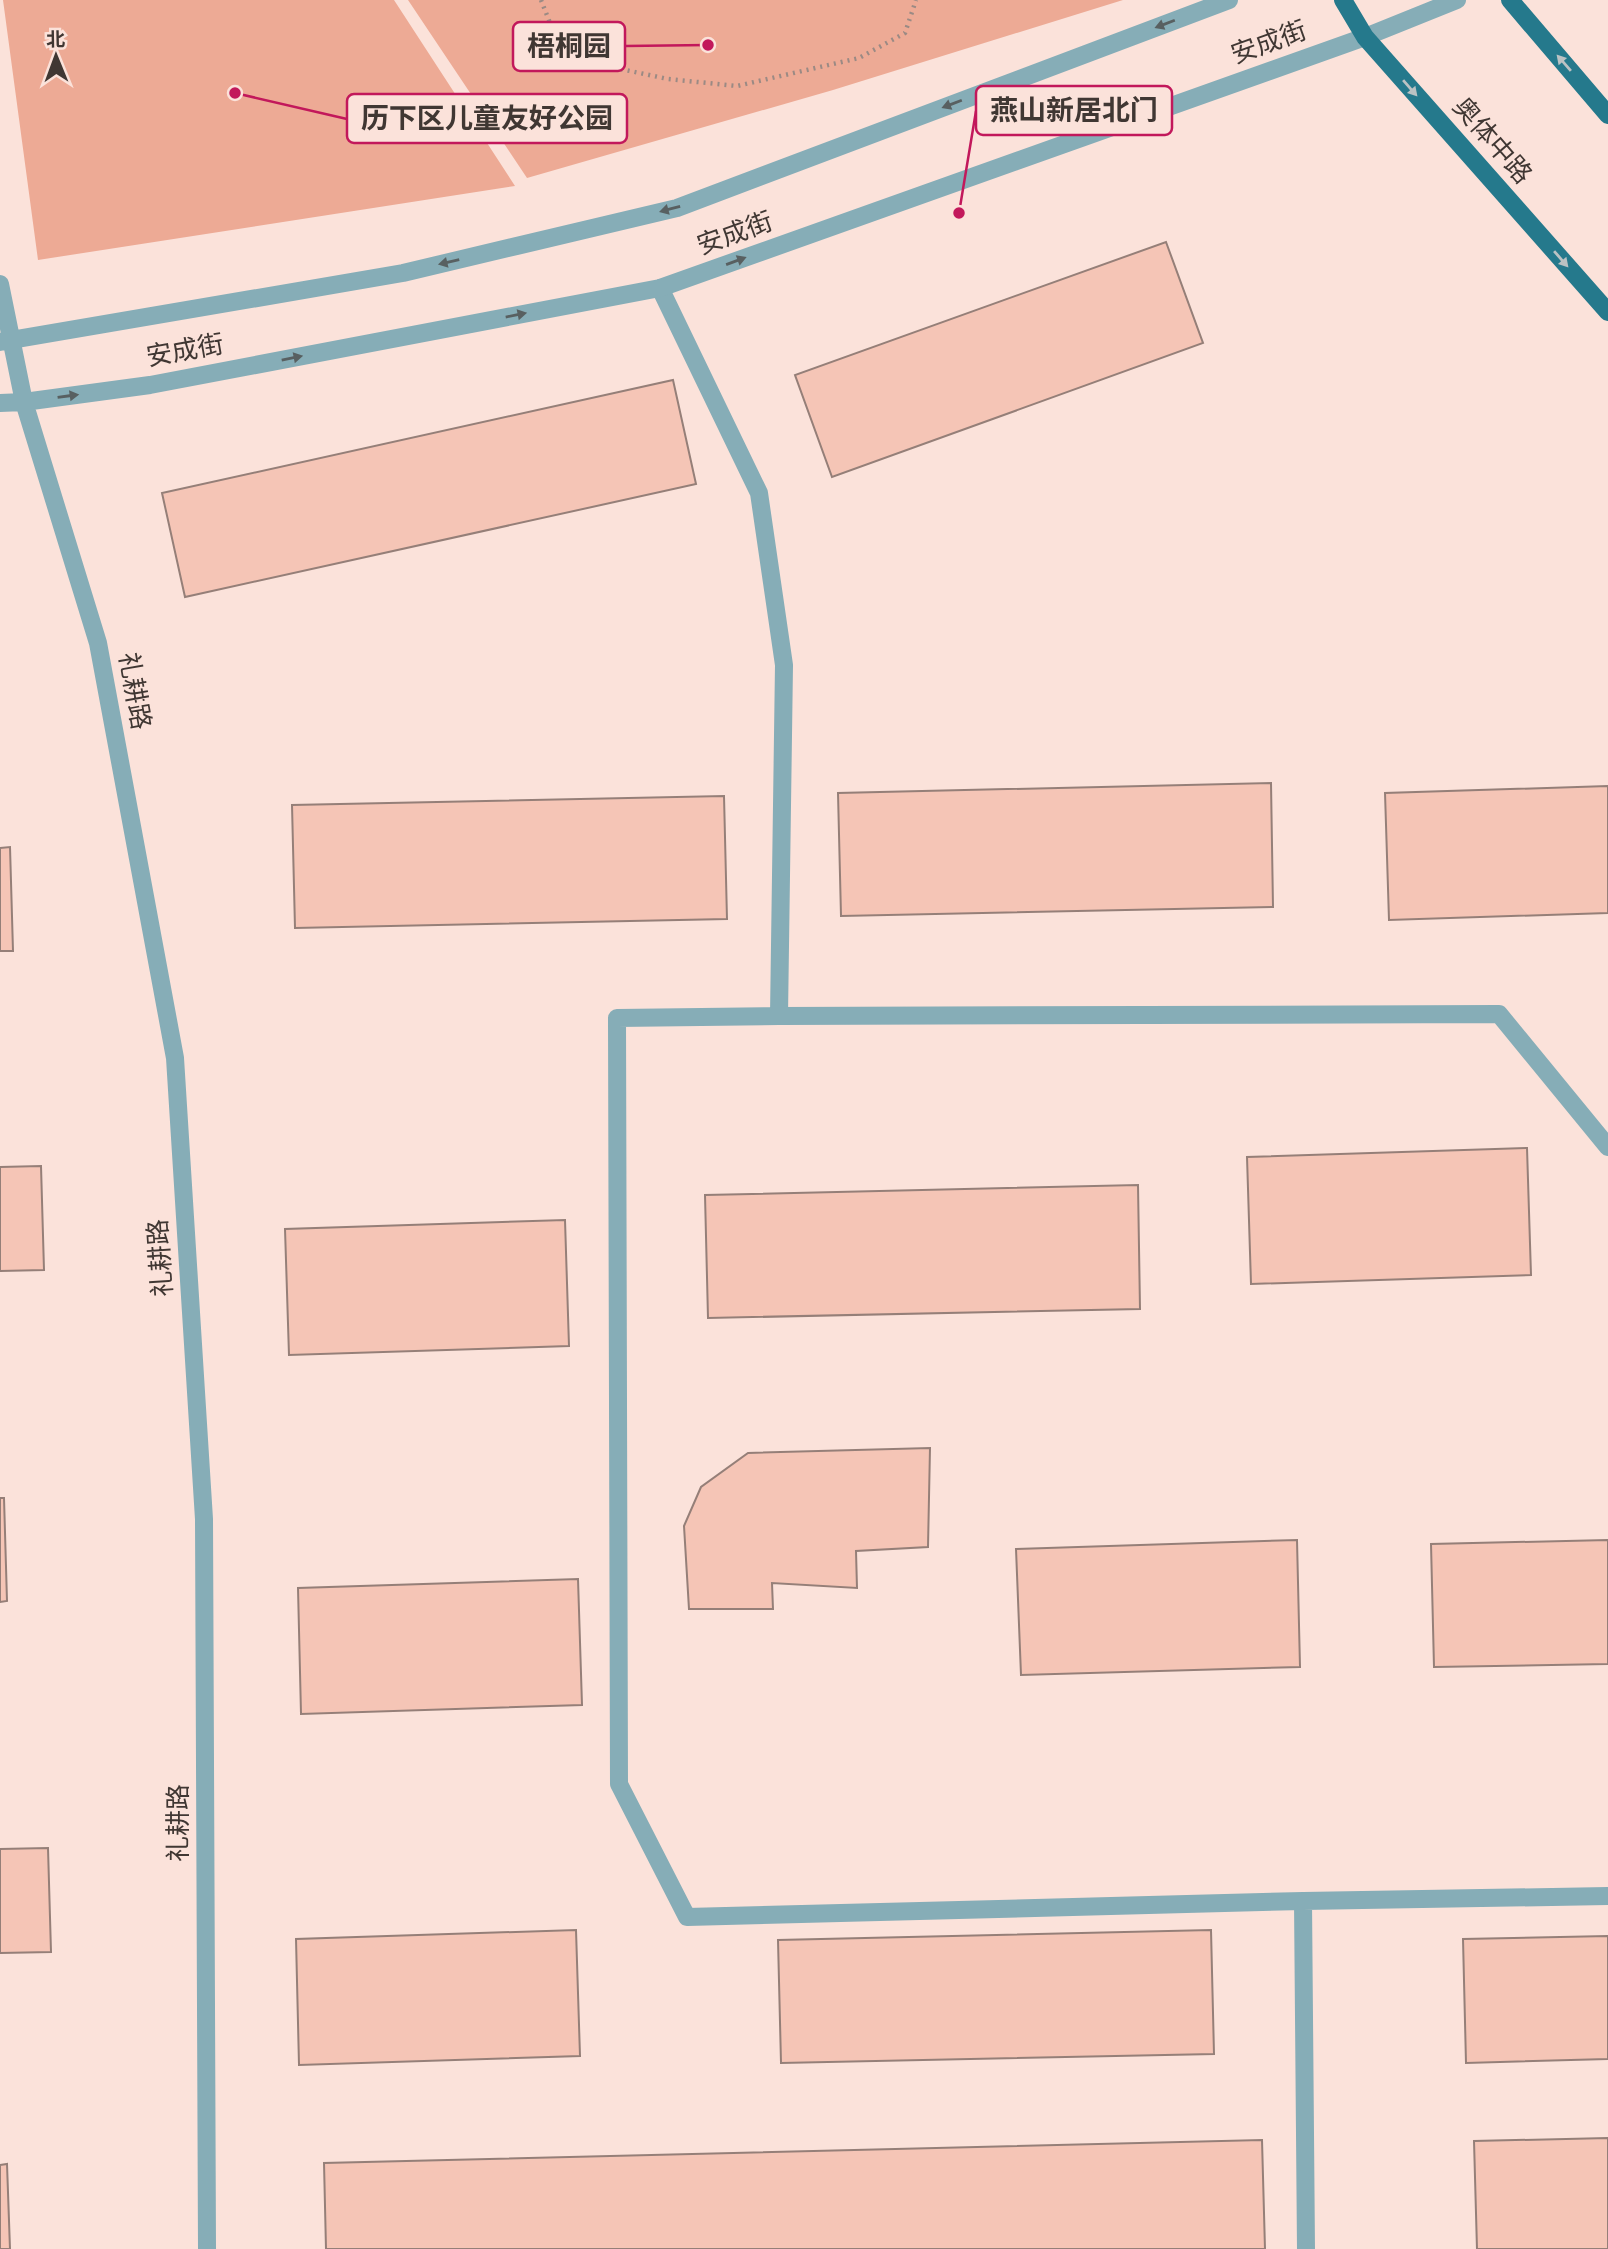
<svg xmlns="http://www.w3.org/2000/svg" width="1608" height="2249" font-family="'Alegreya Sans','Noto Sans SC',sans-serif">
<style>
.green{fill:#edaa95}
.building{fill:#f5c5b6;stroke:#957f78;stroke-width:2}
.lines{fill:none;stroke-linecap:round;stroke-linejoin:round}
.path{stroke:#9b8a84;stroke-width:4.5;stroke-dasharray:2 5;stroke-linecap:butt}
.minor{stroke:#86adb7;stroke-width:18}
.tertiary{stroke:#86adb7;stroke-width:18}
.primary{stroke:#25798c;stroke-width:18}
.oneway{fill:#586061}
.oneway2{fill:#bbc2c3}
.labels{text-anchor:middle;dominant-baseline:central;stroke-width:5;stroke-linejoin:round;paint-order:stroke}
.street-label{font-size:26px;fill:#403733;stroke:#fbe2da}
.leader{fill:none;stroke:#c2185b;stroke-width:2.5}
.callout-dot{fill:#c2185b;stroke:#fbe2da;stroke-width:2.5}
.callout{fill:#fbe2da;stroke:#c2185b;stroke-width:2.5}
.callout-label{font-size:28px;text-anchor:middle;font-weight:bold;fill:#403733}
</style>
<rect width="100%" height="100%" fill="#fbe2da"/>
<path class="green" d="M3,0H394L515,186L38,260Z
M408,0H1123L833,90L527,178Z"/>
<path class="building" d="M1166,242L1203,343L832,477L795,375Z
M673,380L696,484L185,597L162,493Z
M1271,783L1273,907L841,916L838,793Z
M1608,786V913L1389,920L1385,793Z
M724,796L727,919L295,928L292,805Z
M10,847L13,951H0V848Z
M1527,1148L1531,1275L1251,1284L1247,1157Z
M41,1166L44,1270L0,1271V1167Z
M1138,1185L1140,1309L708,1318L705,1195Z
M565,1220L569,1346L289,1355L285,1229Z
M930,1448L928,1547L856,1551L857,1588L772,1583L773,1609H689L684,1526L701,1487L748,1453Z
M0,1498H4L7,1601L0,1602Z
M1297,1540L1300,1667L1021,1675L1016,1549Z
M1608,1540V1664L1434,1667L1431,1544Z
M578,1579L582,1705L301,1714L298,1588Z
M48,1848L51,1952L0,1953V1849Z
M576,1930L580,2056L299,2065L296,1939Z
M1211,1930L1214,2054L781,2063L778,1940Z
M1608,1936V2059L1466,2063L1463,1939Z
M1608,2138V2249H1477L1474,2141Z
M1262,2140L1265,2249H326L324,2163Z
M7,2164L10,2249H0V2165Z"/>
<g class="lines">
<path class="path" d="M541,0L552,28L597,64L668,79L737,86L859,58L905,33L916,0"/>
<path class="minor" d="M660,288L759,493L784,665L779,1016L617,1018L619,1784L687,1917L1303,1901L1306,2249
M779,1016L1499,1014L1608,1147
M1303,1901L1608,1896"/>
<path class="tertiary" d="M0,284L24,402L98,643L175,1058L204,1519L207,2249
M0,342L403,273L677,208L1229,0
M0,403L24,402L150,385L660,288L1365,37L1457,0"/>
<path class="primary" d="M1343,0L1365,37L1608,312
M1510,0L1608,115"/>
</g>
<defs><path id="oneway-solid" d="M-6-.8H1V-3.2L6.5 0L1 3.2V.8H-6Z" transform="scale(1.75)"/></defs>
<g class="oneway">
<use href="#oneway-solid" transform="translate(1165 24) rotate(159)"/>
<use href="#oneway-solid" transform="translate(952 104) rotate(159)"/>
<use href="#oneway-solid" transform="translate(670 209) rotate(165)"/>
<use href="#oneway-solid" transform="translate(736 261) rotate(-20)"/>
<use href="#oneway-solid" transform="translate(449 262) rotate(167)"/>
<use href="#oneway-solid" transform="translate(516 315) rotate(-11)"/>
<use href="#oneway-solid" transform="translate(292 358) rotate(-11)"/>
<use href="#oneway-solid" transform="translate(68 396) rotate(-8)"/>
</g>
<g class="oneway2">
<use href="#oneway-solid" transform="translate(1564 63) rotate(-131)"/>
<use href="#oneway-solid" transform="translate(1410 88) rotate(49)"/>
<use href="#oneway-solid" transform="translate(1561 259) rotate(49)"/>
</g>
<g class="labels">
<g class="street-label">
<text transform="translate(1269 43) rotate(-20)">安成街</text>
<text transform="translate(1492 141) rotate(49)">奥体中路</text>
<text transform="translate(735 234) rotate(-20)">安成街</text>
<text transform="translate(185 351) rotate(-10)">安成街</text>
<text transform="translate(134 691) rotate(80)">礼耕路</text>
<text transform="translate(161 1258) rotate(-94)">礼耕路</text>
<text transform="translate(179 1823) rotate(-90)">礼耕路</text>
</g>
</g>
<path class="leader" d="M708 45L625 46M959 213L976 111M235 93L347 119"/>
<g class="callout-dot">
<circle cx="708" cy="45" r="7"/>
<circle cx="959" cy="213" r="7"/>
<circle cx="235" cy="93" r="7"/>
</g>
<g class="callout">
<rect x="513" y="22" width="112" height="49" rx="7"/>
<rect x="976" y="86" width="196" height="49" rx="7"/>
<rect x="347" y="94" width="280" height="49" rx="7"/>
</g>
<g class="callout-label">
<text x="569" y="56">梧桐园</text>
<text x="1074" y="120">燕山新居北门</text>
<text x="487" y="128">历下区儿童友好公园</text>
</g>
<g transform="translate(56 56) rotate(359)" stroke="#fbe2da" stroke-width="5" paint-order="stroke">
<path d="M0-5L12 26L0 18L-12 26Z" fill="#403733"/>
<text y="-10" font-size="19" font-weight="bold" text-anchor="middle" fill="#403733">北</text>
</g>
</svg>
